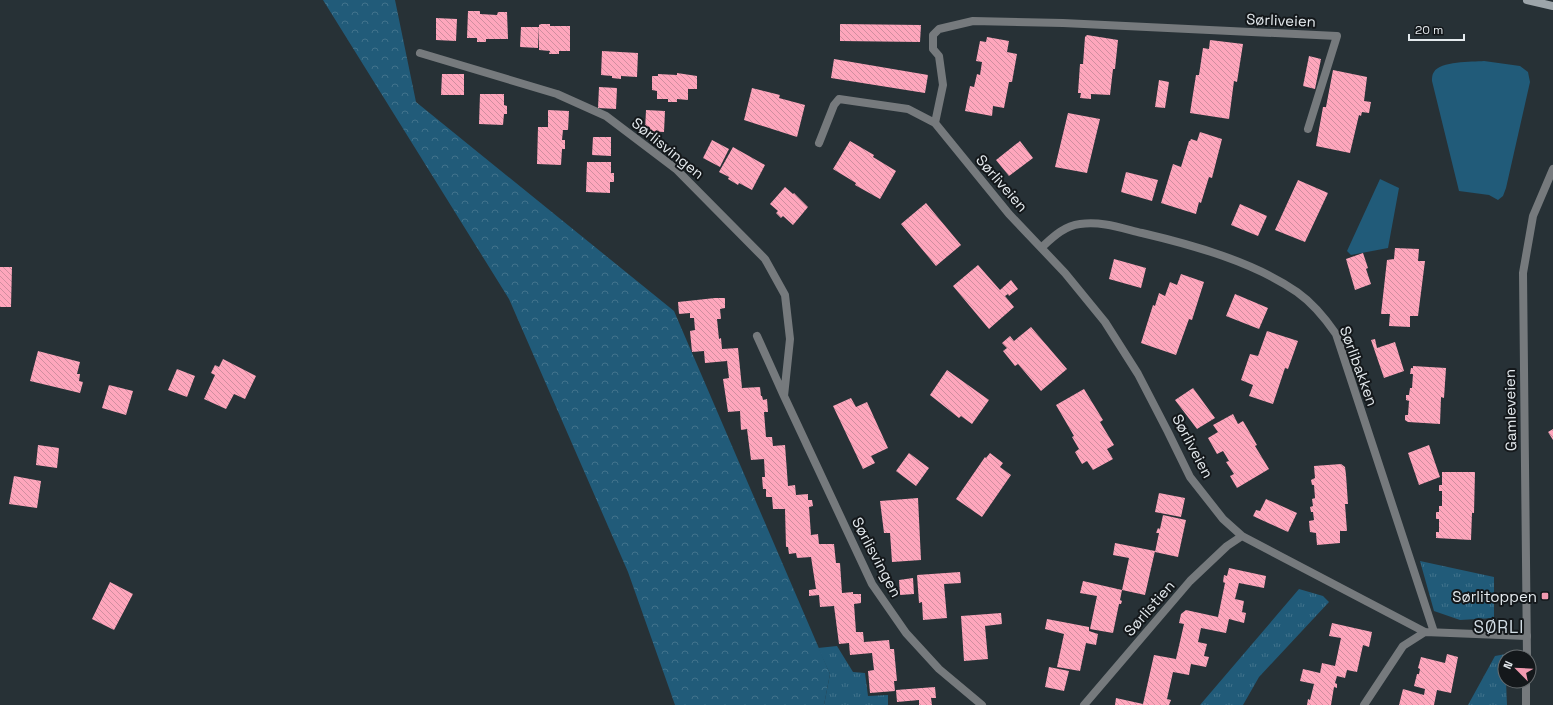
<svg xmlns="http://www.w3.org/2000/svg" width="1553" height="705" font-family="'Space Grotesk',sans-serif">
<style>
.grass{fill:url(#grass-tufts)}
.forest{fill:url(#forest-crowns)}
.park{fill:#215b79}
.building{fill:url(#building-back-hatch)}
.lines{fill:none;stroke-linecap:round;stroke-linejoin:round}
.minor{stroke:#767a7d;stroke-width:8}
.tertiary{stroke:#767a7d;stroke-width:8}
.secondary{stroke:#9da5aa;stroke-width:8}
.poi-dot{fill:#f29ab0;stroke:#14181b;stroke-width:1.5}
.labels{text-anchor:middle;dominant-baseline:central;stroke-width:4;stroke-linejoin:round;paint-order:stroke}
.street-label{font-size:15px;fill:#e4eaee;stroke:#14181b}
.poi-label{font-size:15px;fill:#e4eaee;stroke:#14181b;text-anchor:end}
.quarter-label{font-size:17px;letter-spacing:1px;fill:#d3dee6;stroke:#14181b}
</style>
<defs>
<pattern id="grass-tufts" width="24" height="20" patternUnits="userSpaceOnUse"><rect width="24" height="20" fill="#215b79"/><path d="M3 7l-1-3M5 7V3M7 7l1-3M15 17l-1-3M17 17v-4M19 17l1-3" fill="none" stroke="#41738c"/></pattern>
<pattern id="forest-crowns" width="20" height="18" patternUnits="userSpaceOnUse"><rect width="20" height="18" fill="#215b79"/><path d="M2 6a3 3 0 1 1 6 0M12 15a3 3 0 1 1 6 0" fill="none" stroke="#41738c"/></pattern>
<pattern id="building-back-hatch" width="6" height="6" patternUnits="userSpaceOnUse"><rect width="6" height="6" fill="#fea6bc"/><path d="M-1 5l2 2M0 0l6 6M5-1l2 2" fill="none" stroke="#d08e9f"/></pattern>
</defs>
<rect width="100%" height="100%" fill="#273136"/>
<path class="grass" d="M1420,561L1494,577V618L1460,620L1434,611Z
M1299,589L1323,596L1329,602L1259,677L1243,705H1200Z
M837,646L853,672L865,673L868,696L888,695V705H824L830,674L818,648Z
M1506,654L1505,681H1506L1507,705H1468L1495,656Z"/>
<path class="forest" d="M323,0H395L416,102L674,311L830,674L824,705H675L628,572L509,299Z"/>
<path class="park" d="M1484,61L1520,66L1528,72L1530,82L1506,188L1503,196L1498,200L1489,195L1459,191L1432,81C1432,79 1432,74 1434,72C1440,61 1472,62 1484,61Z
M1380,179L1399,188L1388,248L1351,255L1347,251Z"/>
<path class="building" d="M468,11H480V14L497,15L498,12H507L508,39H486V42H477V38H467Z
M436,18L457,19L456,41L436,40Z
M541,24H550V26H570V51H559V54H549L550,51L539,50V25Z
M840,24L921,25L920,42L840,41Z
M521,27H539L538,48L520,47Z
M1087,35L1118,40L1115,69H1113L1110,95L1091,94V99L1080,98L1081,93H1078L1080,64H1083L1085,37Z
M987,37L1009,41L1007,52L1017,54L1012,82H1009L1004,108L993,106L992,116L965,111L970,86L974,87L977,74L980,75L982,62L976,61L980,41L986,42Z
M1210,40L1243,44L1237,82L1234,81L1229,119L1190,113L1196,75H1199L1203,48L1209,49Z
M602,51L638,53L637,77L621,76V79L612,78V76L601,75Z
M1309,56L1321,59L1315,89L1303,86Z
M834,59L928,75L925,93L831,78Z
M1333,70L1367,77L1364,101L1371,102L1369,113L1362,112L1361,116L1359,115L1350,153L1316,146L1323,107H1326Z
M677,73L697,76V89H688V100L677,99V102H668V99H657V91L652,90V76H658V74L677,75Z
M442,74H464V95H441Z
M1159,80L1169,82L1165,108L1155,107Z
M599,87L617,88L616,109L598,108Z
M752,88L780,95L779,98L805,105L797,137L744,120Z
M480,94H504V105L507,106V114H504L503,125L479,124Z
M548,110L569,111L568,130H563L562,140H565V149H562L561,165L537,164L538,127H548Z
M646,110L665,111L664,132L645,131Z
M1068,113L1100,119L1087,173L1055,167Z
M1200,132L1222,139L1212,178L1209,177L1201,203L1199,202L1196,214L1161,203L1173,164L1181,167L1189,141H1190L1191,139L1197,141Z
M593,137H611V156L592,155Z
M712,140L729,149L720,167L703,158Z
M850,141L874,155L873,157L896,171L880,199L855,185L856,183L833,169Z
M1020,141L1033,158L1009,176L996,160Z
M733,147L765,165L752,190L739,183L738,185L728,179L729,177L719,172Z
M587,162H611V173H614V182H610V193L586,192Z
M1126,172L1158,180L1152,201L1121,192Z
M1298,180L1328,193L1305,242L1275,230Z
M785,187L793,194L794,193L808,207L793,225L783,216L781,218L776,213L778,211L770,204Z
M926,203L961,245L936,266L901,224Z
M1240,204L1267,216L1258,236L1231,225Z
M1395,248L1419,249L1418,261H1425L1418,316H1410V327L1389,326L1390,314H1381L1387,260L1394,259Z
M1363,253L1368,268L1366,269L1371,284L1355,290L1346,259Z
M1114,259L1146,268L1141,288L1109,279Z
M978,265L1000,290L1011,280L1018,289L1009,296L1008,294L1005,296L1014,307L989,329L953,286Z
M0,267H12L11,307H0Z
M1181,274L1204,282L1192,320L1189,319L1176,355L1141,343L1153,305L1155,306L1159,293L1165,296L1170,282L1177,285Z
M1235,294L1268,308L1259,329L1226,316Z
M715,298H725V308L720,309L721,319H717L719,339L721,338L722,349L738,348L742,388L760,387L761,396H762L763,400L767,399L768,412H764L766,437H772L773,446L785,445L788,486L795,485L796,495L808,494V500H812L813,506L809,507L811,535L818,534L819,544H834L836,563H840L842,593L853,592V594H861V603L854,604L856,632H863L864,642L889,640L890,649H894L897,681H894L895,691L870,693L868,671L874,670L872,653L850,655L849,643L839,644L834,606L820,607L819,595L809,596V590L816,589L811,557L797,558L796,553L789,554L788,547H786L785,509H773L772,497H766V489H763L762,477H765L764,459L751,460L747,429L741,430L740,411L728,412L723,379L729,378L727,361L705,363L704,351L692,352L690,331L695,330L694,318H690V313L679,314L678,302Z
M1031,327L1067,369L1041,391L1018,364L1015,366L1003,351L1007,348L1002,343L1010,336L1014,341Z
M1267,331L1298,341L1288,369L1285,368L1273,404L1249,396L1253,385L1241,380L1250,354L1258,356Z
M1375,339L1377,348L1395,342L1404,371L1384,378L1371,340Z
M38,351L80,362L77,374H80L79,381L83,382L80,393L30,381Z
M223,359L256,376L245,399L234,394L226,409L204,399L215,375L211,373L215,365L219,367Z
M1413,366L1446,368L1444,398L1441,397L1440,424L1408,422L1405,420V415H1408L1409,401L1406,400V395H1409L1410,388H1412L1413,374H1410L1411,368H1413Z
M177,369L195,376L187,397L168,390Z
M947,370L989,400L972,424L961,416L959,418L930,395Z
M109,385L133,391L126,415L102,408Z
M1193,388L1215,418L1197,429L1175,400Z
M1084,389L1103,420L1100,422L1114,445L1107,449L1113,459L1093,470L1087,461L1082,464L1075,452L1079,449L1072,437L1074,436L1056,405Z
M851,398L856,407L867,402L888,448L871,456L875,463L863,469L833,406Z
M1233,414L1238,424L1243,421L1257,445L1255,446L1269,469L1237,488L1230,476L1234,474L1226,462L1229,461L1223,451L1217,454L1208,438L1218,432L1213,425Z
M1553,429V440L1548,432Z
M38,445L59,448L57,468L36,465Z
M1429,445L1440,477L1419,485L1408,453Z
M909,453L929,468L916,486L896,471Z
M990,453L1003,463L1000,467L1011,475L982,517L956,499L985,457L986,458Z
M1341,464L1345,467L1346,475L1348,504H1345L1347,531H1340V543L1317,545L1316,533L1310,532L1309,521L1314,520L1313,512H1311L1310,507L1313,506L1312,499L1315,498L1314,485H1312L1311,480L1315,478L1314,466Z
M1442,472H1475L1474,513H1472L1471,540L1436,538V532H1439V519H1436V512H1439V506H1442V491H1439V485H1442Z
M14,476L41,481L37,508L9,504Z
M1159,493L1185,498L1181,517L1155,512Z
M918,498L921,560L892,562L890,533H884L880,501Z
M1266,499L1297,513L1288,532L1253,516L1256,510L1260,511Z
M1163,515L1186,520L1178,557L1155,552L1159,533H1156L1158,528L1160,529Z
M1115,543L1155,551L1145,595L1122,590L1129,558L1113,555Z
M1229,568L1266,576L1264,588L1239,583L1235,599L1244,601L1242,612L1246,613L1244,623L1229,619L1226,633L1201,628L1198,642L1207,644L1204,656L1209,657L1206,667L1191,664L1189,675L1173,672L1167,699L1171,700L1169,705H1115L1116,698L1143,704L1154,655L1176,659L1184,624L1179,623L1181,614L1186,610L1218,617L1225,583L1223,582L1224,575L1227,576Z
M960,572L961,583L944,584L947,618L923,620L922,602L919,603L917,575Z
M913,578L914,594L900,595L899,580Z
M1083,581L1122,590L1120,600L1122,601L1121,604H1119L1113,633L1090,629L1097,596L1080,593Z
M110,582L133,594L114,630L92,619Z
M1001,613L1002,624L985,626L988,659L964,661L961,616Z
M1047,619L1089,627V631L1098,634L1096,645L1086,643L1080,671L1057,667L1064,634L1045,629Z
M1332,623L1372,632L1369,647L1363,645L1357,672L1347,670L1345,678L1337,676L1335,683L1337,684V688L1334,687L1331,705H1307L1308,699L1310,700L1314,684L1300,681L1303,669L1320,673L1322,663L1335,666L1341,638L1329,636Z
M1447,654L1458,657L1451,693L1437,690L1434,705H1399L1403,689L1424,695L1425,689L1414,686L1417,674H1419L1420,669L1418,668L1421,657L1445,663Z
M1049,667L1069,671L1064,691L1045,687Z
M935,687L936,698H931L932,705H919V700L897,702L896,690Z"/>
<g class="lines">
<path class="minor" d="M420,53L557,94L606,116L676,169L765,259L785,295L790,339L784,396L872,584L906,633L939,669L982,705
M935,123L943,85L939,56L933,49V35L939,29L973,21L1063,23L1337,36L1308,129
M819,143L834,105L839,99L908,109L935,123L1009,214L1065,273L1105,322L1138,374L1168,432L1190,477L1223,519L1242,536L1425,632L1527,636
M1042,247C1053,237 1064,226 1080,224C1102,221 1121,228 1142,233C1193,245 1254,262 1297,292C1314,304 1325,318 1336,334L1434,632
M757,336L784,396
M1084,705L1190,581L1227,546L1242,536
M1364,705L1403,646L1425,632"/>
<path class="tertiary" d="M1527,657L1523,273L1533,216L1553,169
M1526,705V681"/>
<path class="secondary" d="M1527,0L1553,6"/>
</g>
<rect class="poi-dot" x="1541" y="592" width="8" height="8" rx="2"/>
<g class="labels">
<g class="street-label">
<text transform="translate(1281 20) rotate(2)">Sørliveien</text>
<text transform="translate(668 148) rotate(39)">Sørlisvingen</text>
<text transform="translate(1002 183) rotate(49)">Sørliveien</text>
<text transform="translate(1359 366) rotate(70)">Sørlibakken</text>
<text transform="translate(1510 410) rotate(-91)">Gamleveien</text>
<text transform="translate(1193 446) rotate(62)">Sørliveien</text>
<text transform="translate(877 557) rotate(62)">Sørlisvingen</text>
<text transform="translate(1149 608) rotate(-49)">Sørlistien</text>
</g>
<g class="poi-label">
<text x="1537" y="596">Sørlitoppen</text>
</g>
<g class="quarter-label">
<text x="1499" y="627">SØRLI</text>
</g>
</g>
<g transform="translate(1517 669) rotate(294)"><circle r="19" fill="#14181b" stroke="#676c6f"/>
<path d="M0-3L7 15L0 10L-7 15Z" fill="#f29ab0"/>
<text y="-6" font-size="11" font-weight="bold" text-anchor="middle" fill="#e4eaee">N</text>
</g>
<path d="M1409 34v6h55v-6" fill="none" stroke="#e4eaee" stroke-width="2"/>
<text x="1415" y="34" font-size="12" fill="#e4eaee" stroke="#14181b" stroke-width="3" paint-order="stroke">20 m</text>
</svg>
